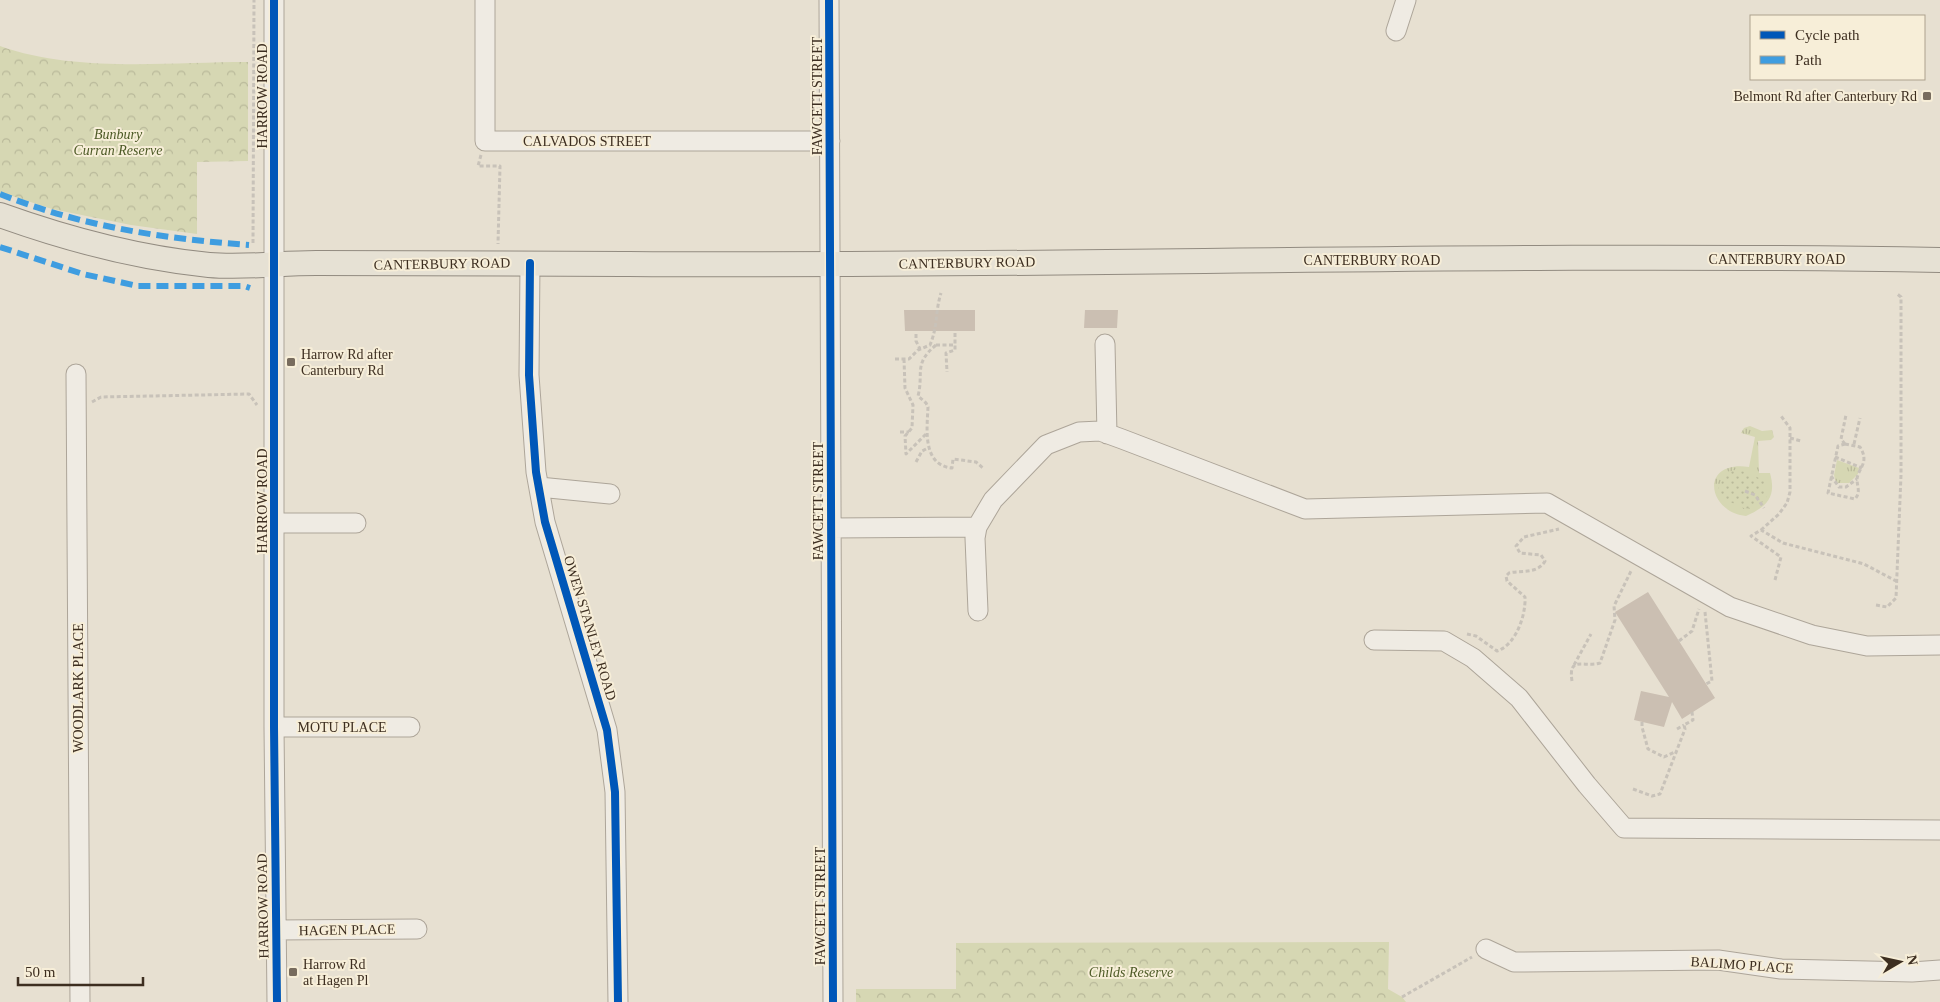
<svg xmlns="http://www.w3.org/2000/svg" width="1940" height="1002" font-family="Georgia,serif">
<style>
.grass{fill:url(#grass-tufts)}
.park{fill:url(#park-crowns)}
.garden{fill:url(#garden-dots)}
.building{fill:#cbbfb2}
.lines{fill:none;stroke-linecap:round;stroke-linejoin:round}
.minor-casing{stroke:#ada599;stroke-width:21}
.major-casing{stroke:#928b80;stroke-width:26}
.path{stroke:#c8c2b9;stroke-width:3;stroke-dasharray:4 2.5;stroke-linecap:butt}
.minor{stroke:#efebe3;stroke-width:19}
.major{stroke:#e6e1d4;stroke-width:24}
.quiet{stroke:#3f9de0;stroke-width:6;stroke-dasharray:12 6;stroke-linecap:butt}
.cycleway-casing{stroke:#f7eed8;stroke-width:11}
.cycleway{stroke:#0057b8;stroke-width:8}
.poi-dot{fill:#786c5e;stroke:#f7eed8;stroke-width:2}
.labels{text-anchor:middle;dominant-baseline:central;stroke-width:4;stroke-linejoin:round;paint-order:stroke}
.street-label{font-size:14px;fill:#3d2e20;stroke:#f7eed8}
.poi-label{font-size:14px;fill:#3d2e20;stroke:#f7eed8;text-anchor:start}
.park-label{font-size:14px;font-style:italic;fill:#4d5a26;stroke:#f7eed8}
</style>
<defs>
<pattern id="grass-tufts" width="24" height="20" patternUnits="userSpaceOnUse" patternTransform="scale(1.25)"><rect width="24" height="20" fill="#d6d7b3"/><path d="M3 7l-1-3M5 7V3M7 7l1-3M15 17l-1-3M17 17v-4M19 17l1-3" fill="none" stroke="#b9b99a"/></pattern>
<pattern id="park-crowns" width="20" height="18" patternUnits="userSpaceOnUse" patternTransform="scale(1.25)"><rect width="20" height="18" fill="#d6d7b3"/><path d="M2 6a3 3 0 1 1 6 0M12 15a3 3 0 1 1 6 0" fill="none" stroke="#b9b99a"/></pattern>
<pattern id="garden-dots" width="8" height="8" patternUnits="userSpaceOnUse" patternTransform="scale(1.25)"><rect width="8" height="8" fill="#d6d7b3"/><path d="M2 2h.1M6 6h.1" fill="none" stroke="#b9b99a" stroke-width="1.8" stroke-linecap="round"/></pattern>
</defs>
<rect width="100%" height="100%" fill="#e7e0d1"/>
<path class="grass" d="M1750,426L1762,431L1772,430L1774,437L1771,440L1758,441L1759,473H1770C1777,498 1766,507 1746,516C1707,512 1699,460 1749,467L1755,437L1741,433L1744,428Z
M1837,460L1859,468L1858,474L1849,483H1836L1834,475Z"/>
<path class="park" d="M0,46C75,73 168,62 248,62V161L197,162V234L131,225L52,209L0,192Z
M1389,942L1388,989L1402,997L1406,1002H856V989H956V943Z"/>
<path class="garden" d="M1733,470L1748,472L1764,481L1767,496L1761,504L1746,509L1721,498L1718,489L1725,475Z"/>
<path class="building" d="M904,310H975V331H905Z
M1085,310H1118L1117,328H1084Z
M1648,592L1715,698L1682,719L1672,702L1664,727L1634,720L1641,691L1669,697L1615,612Z"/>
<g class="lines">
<g class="minor-casing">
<path id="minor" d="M274,0V727L277,1002
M485,0V141H830
M829,0L833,1002
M1396,31L1406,0
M530,263L529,375L536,472L545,522L607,730L615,792L618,1002
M1105,344L1107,434
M76,374L80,1002
M539,487L610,494
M275,523H356
M830,528L977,527
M978,611L975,538L977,527L993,500L1046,445L1079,432L1100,431L1122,439L1305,509L1547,503L1730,607L1812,635L1867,646L1940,645
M1374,640L1444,641L1473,658L1519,698L1587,785L1624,828L1940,830
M274,727H410
M276,930L417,929
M1486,949L1514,962L1718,960L1781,969L1912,972L1940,970"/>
</g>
<g class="major-casing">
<path id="major" d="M0,215C67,239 138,258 209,265C245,268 280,263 316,263C421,264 525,263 629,264C1066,267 1503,252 1940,260"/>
</g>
<path class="path" d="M481,155L478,166H500L498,244
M253,243L254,0
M955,333V345
M916,334V341L920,349
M936,345C913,364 924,373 918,396L926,403L928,407C927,429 922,465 952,468L953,459L976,462L983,468
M936,345H955V350L946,353L947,372
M895,359H909L918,350L930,345C938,326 935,312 941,293
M904,359L905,388L913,405L912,428L905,436L906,454L926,434
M92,402L101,397L249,394L257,405
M900,432H909
M1790,438L1801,441
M1845,444L1860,447C1870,463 1858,468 1857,479C1857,487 1861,492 1855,499L1828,493L1838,446Z
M1845,444L1841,439L1846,415
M1854,444L1860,418
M1835,457L1862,468
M916,462L922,451L928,448
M1831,476L1839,487H1846L1857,479
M1745,491L1755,495L1764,508
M1761,530L1779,514L1787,503L1790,492V428L1781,416
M1775,580L1781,557L1751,536L1761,530L1783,543L1864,564L1896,581
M1876,605L1887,607L1896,598L1901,475V297L1896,293
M1705,612L1712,681L1706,684
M1467,634L1476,636L1497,651C1516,645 1526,615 1525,597L1507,581L1506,576L1509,573C1522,570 1538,574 1545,561L1541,555L1520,553L1516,546L1524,537L1559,529
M1679,641L1692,631L1699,609
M1574,665L1591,634
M1572,681C1568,655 1584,668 1600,663L1615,620L1614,606L1632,569
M1642,722V727L1648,749L1664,757L1677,751
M1677,729L1684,725
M1633,789L1652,796L1660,794L1685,729L1684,725L1693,720L1692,712
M1402,997L1472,957"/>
<use href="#minor" class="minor"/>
<use href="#major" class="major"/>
<path class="quiet" d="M0,194C80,226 164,239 249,245
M0,247L83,274L138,286H244L250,288"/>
<g class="cycleway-casing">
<path id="cycleway" d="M274,0V727L277,1002
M829,0L833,1002
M530,263L529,375L536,472L545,522L607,730L615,792L618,1002"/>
</g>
<use href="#cycleway" class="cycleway"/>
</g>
<g class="poi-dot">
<rect x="1922" y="91" width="10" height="10" rx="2.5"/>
<rect x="286" y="357" width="10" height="10" rx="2.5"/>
<rect x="288" y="967" width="10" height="10" rx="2.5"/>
</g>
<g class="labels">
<g class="street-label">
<text transform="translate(262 96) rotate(-90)">HARROW ROAD</text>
<text transform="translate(817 96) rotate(-90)">FAWCETT STREET</text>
<text x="587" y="141">CALVADOS STREET</text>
<text x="1777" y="259">CANTERBURY ROAD</text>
<text x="1372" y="260">CANTERBURY ROAD</text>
<text transform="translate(967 263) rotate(-1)">CANTERBURY ROAD</text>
<text transform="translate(442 264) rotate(-1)">CANTERBURY ROAD</text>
<text transform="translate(262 501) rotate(-90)">HARROW ROAD</text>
<text transform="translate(818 501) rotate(-90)">FAWCETT STREET</text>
<text transform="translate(590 628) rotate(73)">OWEN STANLEY ROAD</text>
<text transform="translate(78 688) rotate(-90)">WOODLARK PLACE</text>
<text x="342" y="727">MOTU PLACE</text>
<text transform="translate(263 906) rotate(-91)">HARROW ROAD</text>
<text transform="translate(820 906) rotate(-90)">FAWCETT STREET</text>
<text transform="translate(347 930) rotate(-1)">HAGEN PLACE</text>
<text transform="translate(1742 965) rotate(4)">BALIMO PLACE</text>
</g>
<g class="poi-label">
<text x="1917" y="96" text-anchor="end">Belmont Rd after Canterbury Rd</text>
<text x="301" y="354">Harrow Rd after<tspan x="301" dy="16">Canterbury Rd</tspan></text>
<text x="303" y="964">Harrow Rd<tspan x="303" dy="16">at Hagen Pl</tspan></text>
</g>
<g class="park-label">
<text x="118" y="134">Bunbury<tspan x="118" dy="16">Curran Reserve</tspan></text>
<text x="1131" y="972">Childs Reserve</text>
</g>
</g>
<rect x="1750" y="15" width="175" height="65" fill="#f7eed8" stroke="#ada18e"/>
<rect x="1760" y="31" width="25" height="8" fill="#0057b8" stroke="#ada18e"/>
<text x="1795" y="40" font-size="15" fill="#3d2e20">Cycle path</text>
<rect x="1760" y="56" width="25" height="8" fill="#3f9de0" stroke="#ada18e"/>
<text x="1795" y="65" font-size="15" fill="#3d2e20">Path</text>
<g transform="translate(1900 962) rotate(81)" stroke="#f7eed8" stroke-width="4" paint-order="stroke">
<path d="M0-4L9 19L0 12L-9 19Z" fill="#3d2e20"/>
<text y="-8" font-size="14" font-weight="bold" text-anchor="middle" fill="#3d2e20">N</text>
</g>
<path d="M18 977v8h125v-8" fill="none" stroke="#3d2e20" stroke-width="2.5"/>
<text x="25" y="977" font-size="15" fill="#3d2e20" stroke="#f7eed8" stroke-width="4" paint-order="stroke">50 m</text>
</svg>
